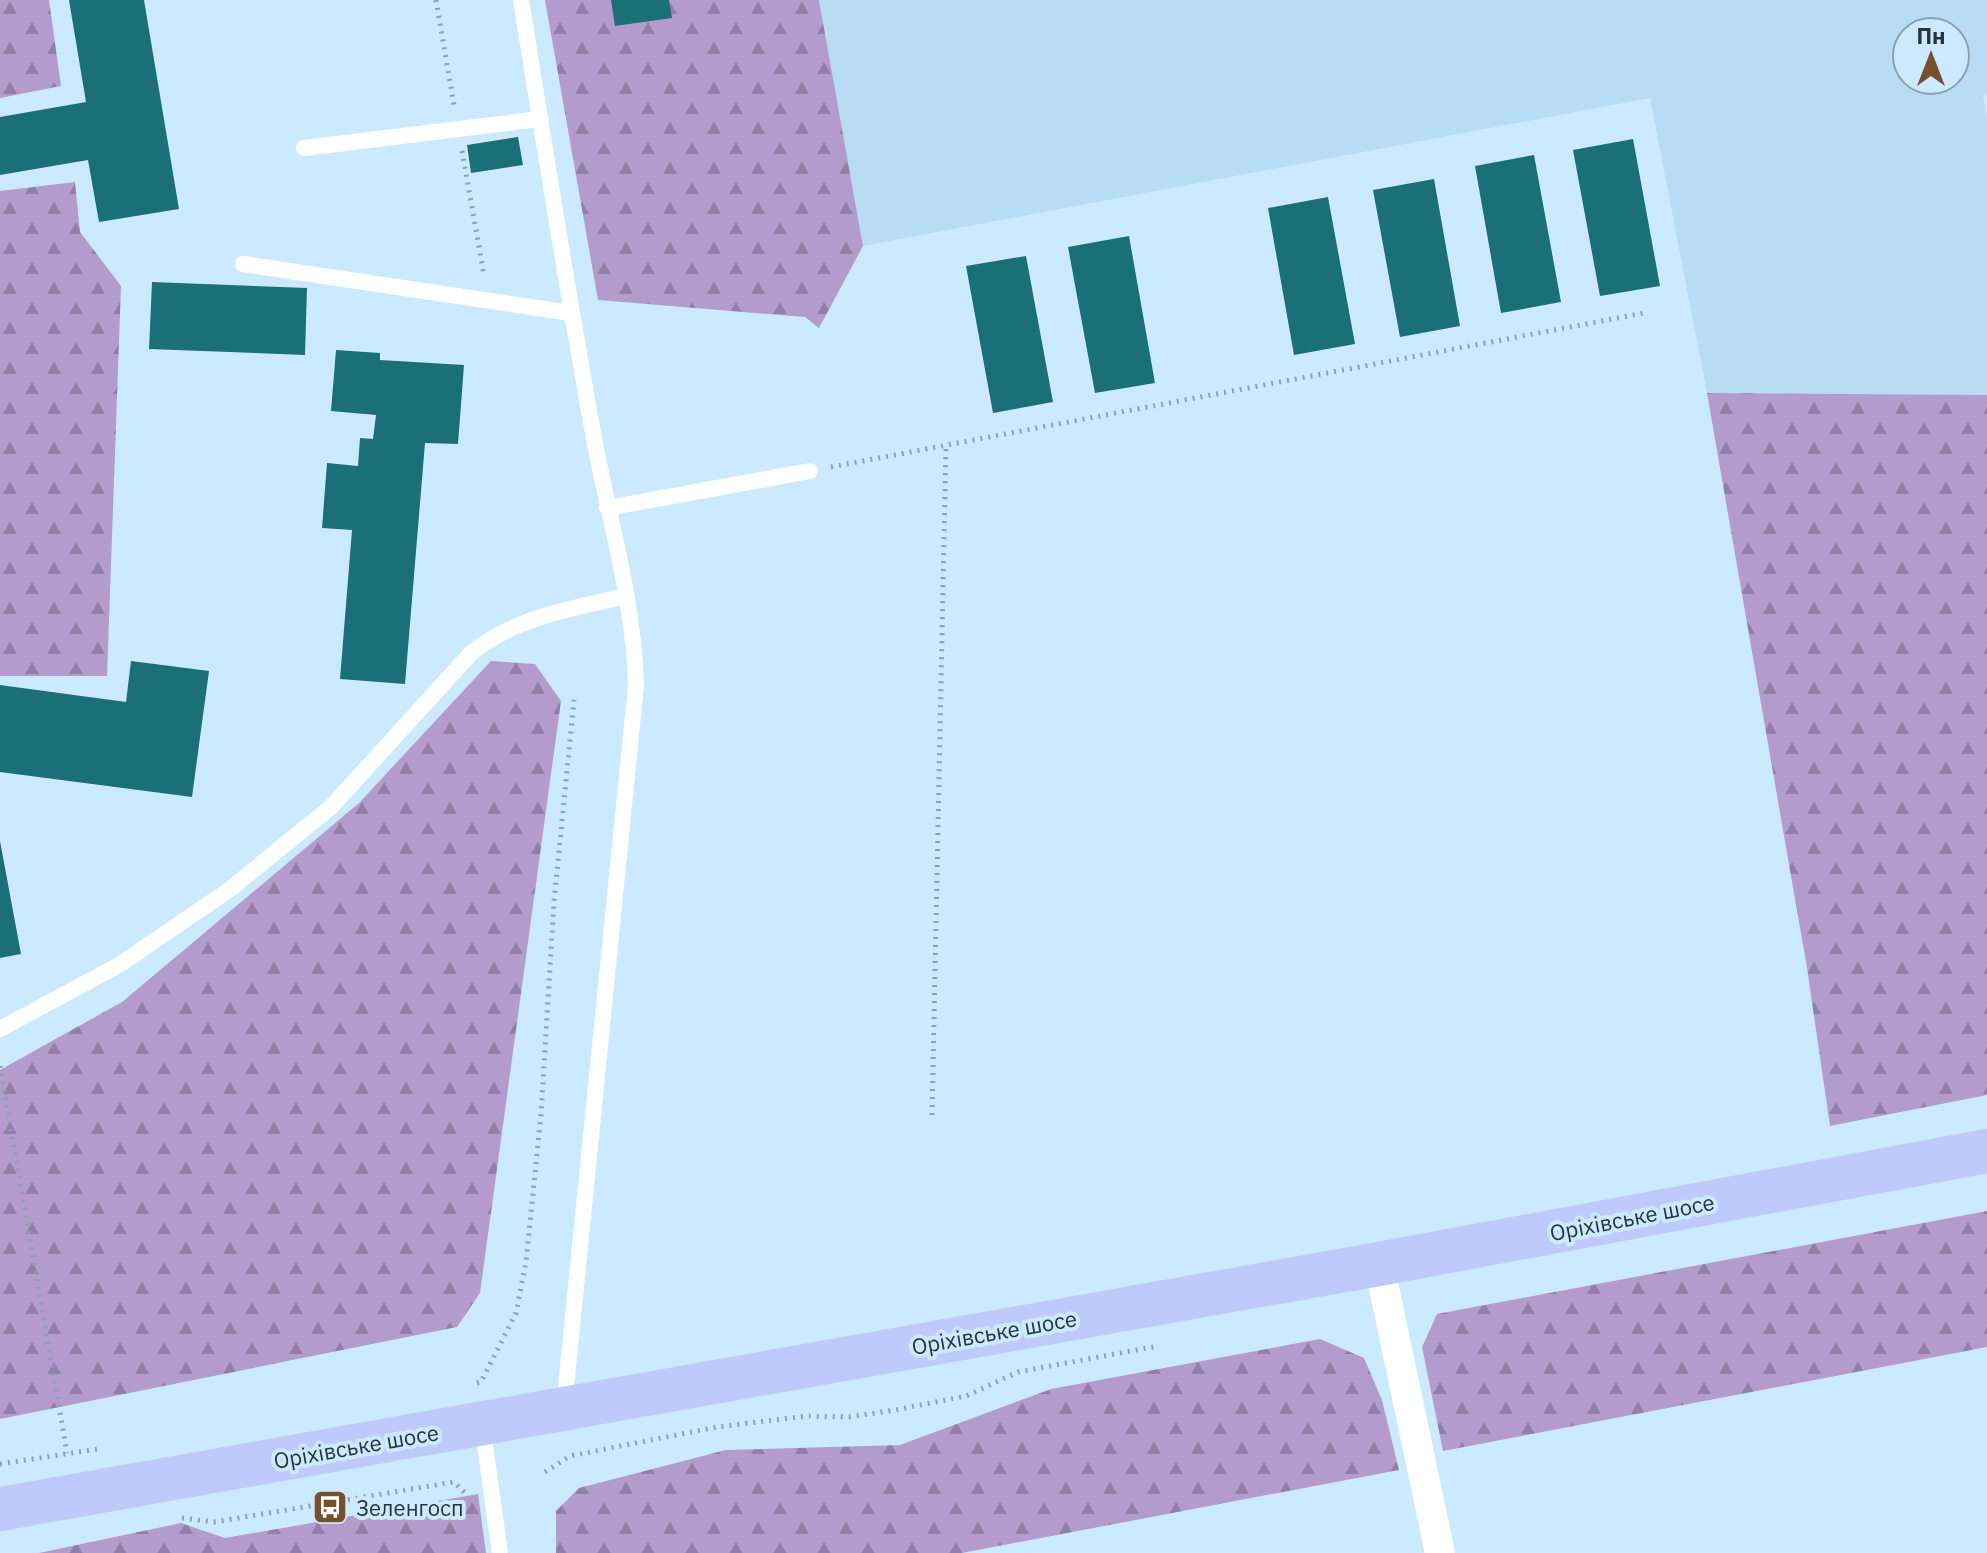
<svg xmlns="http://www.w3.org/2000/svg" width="1987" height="1553" font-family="'IBM Plex Sans',sans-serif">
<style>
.built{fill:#b8dcf4;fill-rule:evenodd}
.forest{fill:url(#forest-firs)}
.building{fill:#1b6f77}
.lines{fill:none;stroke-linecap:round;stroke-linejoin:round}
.path{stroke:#8ba2b1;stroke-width:5;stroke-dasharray:2 6;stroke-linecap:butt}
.service{stroke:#fff;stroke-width:16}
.minor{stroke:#fff;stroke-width:30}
.primary{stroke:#becafc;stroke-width:44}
.labels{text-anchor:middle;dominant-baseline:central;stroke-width:8;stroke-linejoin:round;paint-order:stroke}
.street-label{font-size:22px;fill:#28343b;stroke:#cceaff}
.poi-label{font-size:22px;fill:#28343b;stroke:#cceaff;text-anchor:start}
</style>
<defs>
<pattern id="forest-firs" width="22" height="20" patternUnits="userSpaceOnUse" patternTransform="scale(2)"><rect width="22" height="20" fill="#b49bce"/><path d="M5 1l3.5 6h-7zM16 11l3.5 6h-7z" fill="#927fa8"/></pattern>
</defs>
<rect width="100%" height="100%" fill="#cceaff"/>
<path class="built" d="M819,0H1987V94L1983,95L1987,119V395L1707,393L1650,98L863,246ZM1907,32H1955V80H1907Z"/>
<path class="forest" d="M0,0H49L61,86L0,98Z
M545,0H819L863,246L819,328L805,317L598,300Z
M75,182L80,232L121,286L107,676H0V191Z
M1707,393L1987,395V1095L1830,1126L1807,968Z
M491,661L535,664L561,701L480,1293L457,1327L0,1419V1070L122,1002L359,803Z
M1987,1211V1347L1443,1451L1422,1347L1437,1314Z
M1320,1339L1364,1358L1382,1400L1399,1470L962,1553H556V1511L579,1488L726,1450L900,1445L1051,1389Z
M478,1494L486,1553H39L181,1523L225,1538Z"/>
<path class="building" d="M69,0H144L179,209L99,222L88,160L0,175V117L86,102Z
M611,0H669L672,18L615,26Z
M518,137L523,165L471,173L467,145Z
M1633,139L1660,286L1600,296L1573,150Z
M1534,155L1561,302L1501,313L1475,166Z
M1434,179L1460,326L1400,337L1373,190Z
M1328,197L1355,344L1294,355L1268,208Z
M1129,236L1155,383L1095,393L1068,247Z
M1026,256L1053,402L993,413L966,266Z
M152,282L307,288L305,355L149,349Z
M336,350L380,353V360L464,365L458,444L425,443L405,684L340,679L352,530L322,528L327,463L358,466L360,438L373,439L376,415L331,411Z
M131,661L209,671L192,797L0,772V685L126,702Z
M0,841L21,954L0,958Z"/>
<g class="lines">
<path class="path" d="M436,0L454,105
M462,151L484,275
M831,467L1644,313
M0,1066L67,1453
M932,1115L946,444
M477,1383L481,1382L516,1313L526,1262L541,1114L554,902L574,700
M0,1464L98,1449
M545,1472L570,1456L717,1427L807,1416L849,1417L895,1410L966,1396L1018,1372L1158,1346
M182,1518L214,1522L454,1482L465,1493"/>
<path class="service" d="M521,0C544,144 567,289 593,433C608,516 634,600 636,685L564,1407
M304,148L540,119
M243,264L571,313
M607,508L810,471
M0,1029L119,965L229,890L331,807L472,652C522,615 568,610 626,596
M482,1424L500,1553"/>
<path class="minor" d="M1379,1264L1440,1553"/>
<path class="primary" d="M0,1509L1379,1264L1987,1151"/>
</g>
<defs>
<g id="bus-square" transform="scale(1.8)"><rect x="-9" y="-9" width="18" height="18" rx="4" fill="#75502b" stroke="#cceaff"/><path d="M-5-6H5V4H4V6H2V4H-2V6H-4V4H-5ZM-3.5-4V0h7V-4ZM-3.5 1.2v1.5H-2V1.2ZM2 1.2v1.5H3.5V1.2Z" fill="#fff"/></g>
</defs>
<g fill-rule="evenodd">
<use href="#bus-square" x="330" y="1507"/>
</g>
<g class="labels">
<g class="street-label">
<text transform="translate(1632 1217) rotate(-11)">Оріхівське шосе</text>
<text transform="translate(994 1332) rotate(-10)">Оріхівське шосе</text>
<text transform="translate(356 1446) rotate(-10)">Оріхівське шосе</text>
</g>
<g class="poi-label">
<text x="356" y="1507">Зеленгосп</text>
</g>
</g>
<g transform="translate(1931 56)"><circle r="38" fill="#cceaff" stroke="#8aa1b1" stroke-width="2"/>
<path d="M0-6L14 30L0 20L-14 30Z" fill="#75502b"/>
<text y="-12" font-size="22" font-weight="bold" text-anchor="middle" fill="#28343b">Пн</text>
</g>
</svg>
